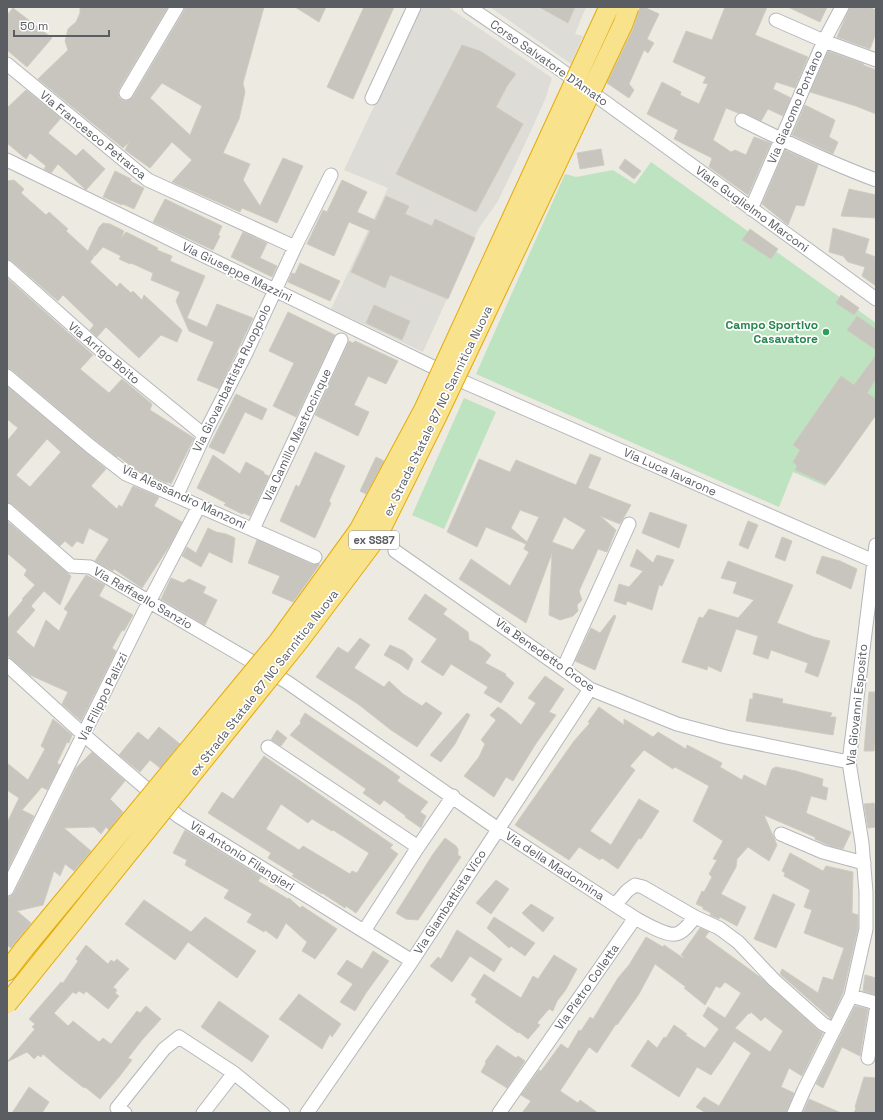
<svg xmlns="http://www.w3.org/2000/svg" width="883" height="1120" font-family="'Space Grotesk',sans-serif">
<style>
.industrial{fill:#dedcd6}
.grass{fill:#bee3c0}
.building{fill:#c8c4be;stroke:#d0ccc0;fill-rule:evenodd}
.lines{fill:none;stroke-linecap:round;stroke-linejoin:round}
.minor-casing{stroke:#b4b7bb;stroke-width:15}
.highway-casing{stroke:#e5ab08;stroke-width:21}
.minor{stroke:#fff;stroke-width:13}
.highway{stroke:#f9e28c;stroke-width:19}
.highway-bridge-casing{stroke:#e5ab08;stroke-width:21;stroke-linecap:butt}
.highway-bridge{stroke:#f9e28c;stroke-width:19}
.leisure-dot{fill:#2e9e5b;stroke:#fff;stroke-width:1.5}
.labels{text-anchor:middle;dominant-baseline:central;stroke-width:3.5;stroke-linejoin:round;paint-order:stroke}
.shield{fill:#fff;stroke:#8c8e91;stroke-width:1}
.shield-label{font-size:11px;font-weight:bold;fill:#5a5d62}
.street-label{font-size:12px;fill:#5a5d62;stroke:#fff}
.leisure-label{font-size:12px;font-weight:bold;fill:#27864d;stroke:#fff;text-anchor:end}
</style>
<rect width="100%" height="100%" fill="#eceae1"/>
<path class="industrial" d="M421,7H448L552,78L546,97L530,133L498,201L479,228L423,352L331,309L388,188L344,170Z
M490,7H586L575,34L583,36L571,64Z"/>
<path class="grass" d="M651,162L876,323V414L825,486L793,472L779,507L476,374L565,174L576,177L613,170L635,184Z
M464,398L496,412L444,529L412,515Z"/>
<path class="building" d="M80,7H168L119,89L118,93L119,97L122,100L126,101L133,97L184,11L185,7H264L243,83L245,92L239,119L223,153L250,164L243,180L260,206L283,158L303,166L277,223L242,208L240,212L172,182L192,160L172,142L150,168L125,150L129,142L123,148L38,79L68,50L65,41L68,29L76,22L80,13ZM162,83L202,106L190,135L150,98Z
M295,7H326L319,22Z
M364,7H394L353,99L327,87Z
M539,7H575L568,23Z
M640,7H644L659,14L647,39L654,43L648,53L644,50L629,84L634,90L629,98L607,83L633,29Z
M725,7H767L755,35L808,57L795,88L776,82L773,89L791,98L783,116L768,109L761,121L745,113H738L726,108L713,140L731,152L735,150L746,155L754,137L771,143L748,195L709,167L712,158L674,139L678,130L647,114L662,82L681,92L680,95L699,104L708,84L703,83L706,77L673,62L686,31L712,40Z
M788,7H827L820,22Z
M850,7H868L876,10V33L870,49L837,37Z
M13,8L52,38L27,67L7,50V15Z
M462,45L480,51L516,74L507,86L496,107L523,124L476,212L396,174Z
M828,51L864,64L863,65L876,70V114L856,106L810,92Z
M26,90L61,118L48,133L76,156L83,149L105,169L86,190L58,164L51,173L44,169L46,166L30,153L26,159L7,143V108Z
M805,105L835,120L829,137L838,142L833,154L792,135Z
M601,149L604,165L580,169L577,153Z
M785,150L818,165L804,206L796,205L788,225L762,204Z
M625,159L641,171L634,179L619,168Z
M115,171L131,179L130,181L144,188L134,209L123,204L122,205L103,197Z
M14,180L24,189L21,193L46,215L49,212L68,229L66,231L88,251L99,227L103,223L110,224L124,231L121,238L126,232L158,248L157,250L172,256L170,261L205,276L187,318L207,327L217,304L253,318L219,389L197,380L214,342L189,331L176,301L180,292L151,280L153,273L131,263L130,264L119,259L121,256L103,247L95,256L92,255L94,257L90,262L117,287L120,283L131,293L133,291L142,300L144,295L182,330L177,342L161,335L139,358L106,327L97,337L90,330L94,325L63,295L58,301L12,261L7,259V181Z
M342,180L367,192L357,212L375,220L386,196L409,206L405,214L432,226L435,219L475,238L448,299L390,275L385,288L351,272L370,231L349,222L334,256L307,244L323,210L327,212Z
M849,189L876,195V218L841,216Z
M165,199L222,226L218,235L220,236L213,250L153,222Z
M833,228L869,239L865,253L876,257V286L862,276L865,267L848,262L843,256L829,252Z
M750,229L778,249L771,259L742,240Z
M243,232L267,243L260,258L277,266L272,277L231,257Z
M300,263L340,281L330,301L288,282L292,273L295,274Z
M7,278L93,355L80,369L109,393L122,379L152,404L150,410L194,438L171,484L168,482L167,483L134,469L118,456L117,457L95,440L12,370L7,368Z
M841,295L859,308L854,315L836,303Z
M374,305L410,321L402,340L366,323Z
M288,312L335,335L296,417L273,406L294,363L269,351Z
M857,316L876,329V350L847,330Z
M349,341L353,343L355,341L398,361L386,384L368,376L354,405L369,412L358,436L315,415Z
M876,355V379L867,393L876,399V415L834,474L826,484L795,470L797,466L793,462L800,450L793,445L841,376L854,385Z
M7,386L106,469L91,486L117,509L119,505L122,507L133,486L159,497L154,506L182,522L170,545L142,588L114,569L113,571L95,561L109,539L89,528L83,544L77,541L72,547L65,541L60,546L12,504L7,502V441L18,428L7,419ZM47,439L61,452L30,487L16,475Z
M236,394L267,409L262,420L245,412L224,454L209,447Z
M315,452L345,466L329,501L331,503L315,538L280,521L296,485L299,487Z
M590,454L601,458L588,488L631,505L620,524L600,516L616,530L607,552L598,549L579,591L582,600L577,605L578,611L573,616L560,620L549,615L552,553L526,623L459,579L471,559L510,586L529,552L524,549L526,544L486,527L477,547L447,532L479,459L510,472L516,460L576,485ZM520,510L539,517L527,542L511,528ZM564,517L586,530L573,550L552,542Z
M213,455L240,474L246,462L264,472V474L269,476L250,516L244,513L242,514L224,505L226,503L197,488Z
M376,457L384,461L366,494L360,491Z
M650,512L687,525L679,548L642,533Z
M7,521L71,576L60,605L44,591L31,606L35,610L16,632L34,648L46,620L59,631L68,612L64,609L86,575L105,585L99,596L133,615L124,631L122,630L112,648L116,651L81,721L62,704L68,692L30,675L7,655V619L23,600L22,599L35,585L24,575L27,570L7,553Z
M748,521L758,525L748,549L739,545Z
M208,528L216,532L226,534L235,538L232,563L209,552L201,567L182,556L187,547L196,553Z
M782,537L792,541L785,561L775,557Z
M257,540L312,564H320L293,602L272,593L280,576L248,563Z
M637,549L653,563L657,555L674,560L662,586L659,585L652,610L627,601L626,605L614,601L619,584L629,587L643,571L630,566Z
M822,556L840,561L857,569L851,589L816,573Z
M728,561L793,585L777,623L814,637L830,641L818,677L805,672L808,663L771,650L768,659L753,654L758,636L736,629L721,672L708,666L707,670L682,662L699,617L703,618L709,609L738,618L754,600L733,593L737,582L721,578Z
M171,578L183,583L189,579L206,587L203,593L217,600L205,625L161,599Z
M425,594L447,609L443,614L468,632L469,640L482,647L491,655L485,663L506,674L505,675L514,683L501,703L484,693L488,687L451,664L443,676L421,662L437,639L408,619Z
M614,615L616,616L595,670L575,661L591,628L600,633Z
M360,638L370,645L354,668L384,687L389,681L403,694L422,706L426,702L442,713L417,747L391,730L358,704L316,677L338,647L348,653Z
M390,645L404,651L413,659L408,670L400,664L384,655Z
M545,676L564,689L549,712L556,715L535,745L513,781L506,777L494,797L464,776L479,757L485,744L481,740L496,720L490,715L498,707L507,713L521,725L536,703L528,698Z
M869,692H876V737L874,751H864Z
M753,693L783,699L782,703L832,713L830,717H836L833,735L746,721L750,699H753Z
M599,707L624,725V719L653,737L658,732L686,749L687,745L722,763L720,767L742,780L744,775L766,786L772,769L776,767L796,771L823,779L822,786L828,788L826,800L811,796L806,813L851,832L843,849L830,846L815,839V837L764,815L777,845L769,861L748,847L737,859L736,867L721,894L746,907L737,926L720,917L719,919L710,915L711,913L703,909V907L696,904L702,891L704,892L712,877L709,874L717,860L713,859L723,841L693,821L709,786L675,767L673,769L644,750L630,766L635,770L590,831L611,845L639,799L659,811L641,839L639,838L618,869L602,858L600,860L579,847L569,860L515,825L574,741L590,723L588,722Z
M305,713L383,765L400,777L397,781L428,802L420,812L426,816L421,828L405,817L406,816L384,800L380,805L363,793L366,789L290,735L301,723L300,721Z
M467,713L470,715L455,744L441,762L430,755Z
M53,719L72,735L69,743L67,742L57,763L60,765L47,790L42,787L22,810L34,816L7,871V823L19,798L7,790V763L28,780L45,749L41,746Z
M159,727L180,744L160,768L150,760L140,772L119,755L138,732L148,740Z
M277,730L287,738L281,746L271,740Z
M92,752L125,781L110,799L123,812L109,830L106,827L101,834L94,827L64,828L91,851L74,871L65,864L60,876L54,871L43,905L17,911L31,923L11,948L7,945V897L11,896L14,893L76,768Z
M264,756L393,845L390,848L398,854L356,913L346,906L345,908L322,893V894L292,876L294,874L268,858L271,853L208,813L222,792L233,799ZM281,804L308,823L312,819L332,831L333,830L369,853L357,873L352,871L350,874L303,846L299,850L266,829Z
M874,803L876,814V827L868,828L864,804Z
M185,830L261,877L258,881L288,899L289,898L300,908L302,906L337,929L315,959L302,951L307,942L286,923L277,939L265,930L264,932L247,922L252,914L224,898L229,890L185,865L187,860L173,853Z
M445,838L456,846L458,849V855L461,857L418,920L406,919L396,913L433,854Z
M790,853L823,871L826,866L853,872L852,913L858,915V928L843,993L831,1019L780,974L782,969L818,993L823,977L833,980L844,948L804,933L812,910L804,907L810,890L784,876L785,873L782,871Z
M496,880L509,889L491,914L476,903Z
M773,894L795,904L776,948L754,939Z
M144,900L191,932L205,917L256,951L237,978L188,942L175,960L125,924Z
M531,904L554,918L543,932L522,913Z
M494,917L535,943L525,956L511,946L509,948L487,928Z
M700,928L709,932L705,937L760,977L818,1030L823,1033L802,1076L789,1068L781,1087L794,1093L786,1113H706L696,1107L704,1097L719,1106L751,1053L734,1041L723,1058L711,1075L697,1067L679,1097L631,1066L648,1040L657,1048L664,1037L666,1038L674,1025L687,1034L685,1035L705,1048L719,1029L703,1016L708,1007L725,1018L741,993L725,982L720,988L716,986L705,1005L684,988L686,987L655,964L639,994L617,1025L616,1024L597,1053L589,1047L560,1091L578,1103L580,1100L598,1113H522L531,1101L521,1095L539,1070L541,1071L561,1044L568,1049L579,1030L581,1031L590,1017L593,1019L618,978L629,965L646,937L663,947L664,945L683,958L684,957L681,955ZM751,1012L761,1021L765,1017L783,1031L770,1052L735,1028L749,1013L750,1014Z
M457,930L502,959L494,972L470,956L452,982L430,966L438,957L441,959Z
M86,945L108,964L111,960L114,962L117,959L129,969L113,987L117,990L115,993L119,996L108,1009L86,991L84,994L79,991L76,994L73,992L54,1013L68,1026L73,1021L99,1042L103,1038L111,1044L137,1011L140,1013L146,1006L161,1019L142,1040L128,1058L132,1060L119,1077L100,1099L85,1087L84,1088L60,1069L43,1054L41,1057L38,1055L34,1059L27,1052L7,1062L35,1029L32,1027L35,1024L29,1019L61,982L63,983L78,961L76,959Z
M373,951L389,961L366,993L355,1011L340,1002L353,984L337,974L347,960L362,969Z
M554,955L577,969L565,991L557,1001L553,1011L549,1009L537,1023L540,1025L528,1039L519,1032L518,1033L475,1002L477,999L471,995L484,974L521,998L533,976L538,979Z
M865,975L876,978V995L863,991Z
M299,994L341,1024L332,1037L330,1034L322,1049L279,1019Z
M219,1001L269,1036L252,1062L201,1027Z
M855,1006L868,1009L860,1056L842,1047L823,1088L816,1084Z
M497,1045L516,1058L518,1056L525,1061L507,1088L481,1072L486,1063L485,1062Z
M864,1077L876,1078V1113H854L856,1108L855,1107Z
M29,1087L49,1102L42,1113H12Z
M809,1099L841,1113H803Z"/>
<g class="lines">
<g class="minor-casing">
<path id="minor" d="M469,7L554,65L876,299
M776,20L824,41L876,60
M7,64L148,180L295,247
M126,93L177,7
M372,98L414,7
M742,120C786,142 830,163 876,180
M7,160L466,383L876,562
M751,209L824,41L842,7
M7,267L107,356L204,435
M7,376L90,446L126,474L315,557
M177,495L207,429L246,353L295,247L331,175
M7,510L71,566L90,567L287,682L498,829L615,905L627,891L635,885L643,887L695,917L719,928L738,942L774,980L823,1024L833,1029
M253,529L341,340
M395,551L563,669L590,689L677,724L726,737L849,762
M7,665L84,735L178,816L412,961
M563,669L629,524
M268,747L418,847
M781,834L823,852L864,863
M7,889L149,602L199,506
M615,905L635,918
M364,931L418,847L453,796
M851,996L876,1003
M868,1058L876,1011
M125,1113L117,1108L164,1049L179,1037L234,1073L283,1113
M203,1113L234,1073
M307,1113L412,961L590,689
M499,1113L635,918C644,923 666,936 676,934C684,932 690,923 695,917
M794,1113L804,1090L851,996L866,929V892L862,843L849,762L876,545"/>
</g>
<g class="highway-casing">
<path id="highway" d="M7,971L24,949"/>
</g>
<use href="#minor" class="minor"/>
<use href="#highway" class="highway"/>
<g class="highway-bridge-casing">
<path id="highway-bridge" d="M24,949L278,642L359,530L424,409L609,7
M7,1004L299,641L377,537L437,416L623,24L629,7"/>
</g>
<use href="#highway-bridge" class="highway-bridge"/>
</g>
<circle class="leisure-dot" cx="826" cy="332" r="4"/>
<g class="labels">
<rect class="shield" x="349" y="531" width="50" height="18" rx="3"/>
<g class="shield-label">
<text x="374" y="540">ex SS87</text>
</g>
<g class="street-label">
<text transform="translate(549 63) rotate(35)">Corso Salvatore D'Amato</text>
<text transform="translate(795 107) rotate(-67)">Via Giacomo Pontano</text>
<text transform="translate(93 135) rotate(39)">Via Francesco Petrarca</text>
<text transform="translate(752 209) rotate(36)">Viale Guglielmo Marconi</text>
<text transform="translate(237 272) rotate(26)">Via Giuseppe Mazzini</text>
<text transform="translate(104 353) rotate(40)">Via Arrigo Boito</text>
<text transform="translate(232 378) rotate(-64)">Via Giovanbattista Ruoppolo</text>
<text transform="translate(438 411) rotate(-64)">ex Strada Statale 87 NC Sannitica Nuova</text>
<text transform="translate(297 435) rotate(-65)">Via Camillo Mastrocinque</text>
<text transform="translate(670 472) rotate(24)">Via Luca Iavarone</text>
<text transform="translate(184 497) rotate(25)">Via Alessandro Manzoni</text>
<text transform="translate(143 598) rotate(30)">Via Raffaello Sanzio</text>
<text transform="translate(545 655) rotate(35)">Via Benedetto Croce</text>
<text transform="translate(264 683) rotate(-52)">ex Strada Statale 87 NC Sannitica Nuova</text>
<text transform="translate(103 697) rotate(-64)">Via Filippo Palizzi</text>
<text transform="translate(857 705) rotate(-84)">Via Giovanni Esposito</text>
<text transform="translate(242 856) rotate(32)">Via Antonio Filangieri</text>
<text transform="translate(555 866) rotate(33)">Via della Madonnina</text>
<text transform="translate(450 902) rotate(-57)">Via Giambattista Vico</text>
<text transform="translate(587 987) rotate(-55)">Via Pietro Colletta</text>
</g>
<g class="leisure-label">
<text x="818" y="325">Campo Sportivo<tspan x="818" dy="14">Casavatore</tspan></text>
</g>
</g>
<rect width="883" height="1120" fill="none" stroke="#5a5d62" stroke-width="16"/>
<path d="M14 30v6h95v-6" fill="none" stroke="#5a5d62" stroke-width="2"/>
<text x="20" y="30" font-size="12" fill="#5a5d62" stroke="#ffffff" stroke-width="3" paint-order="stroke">50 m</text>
</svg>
